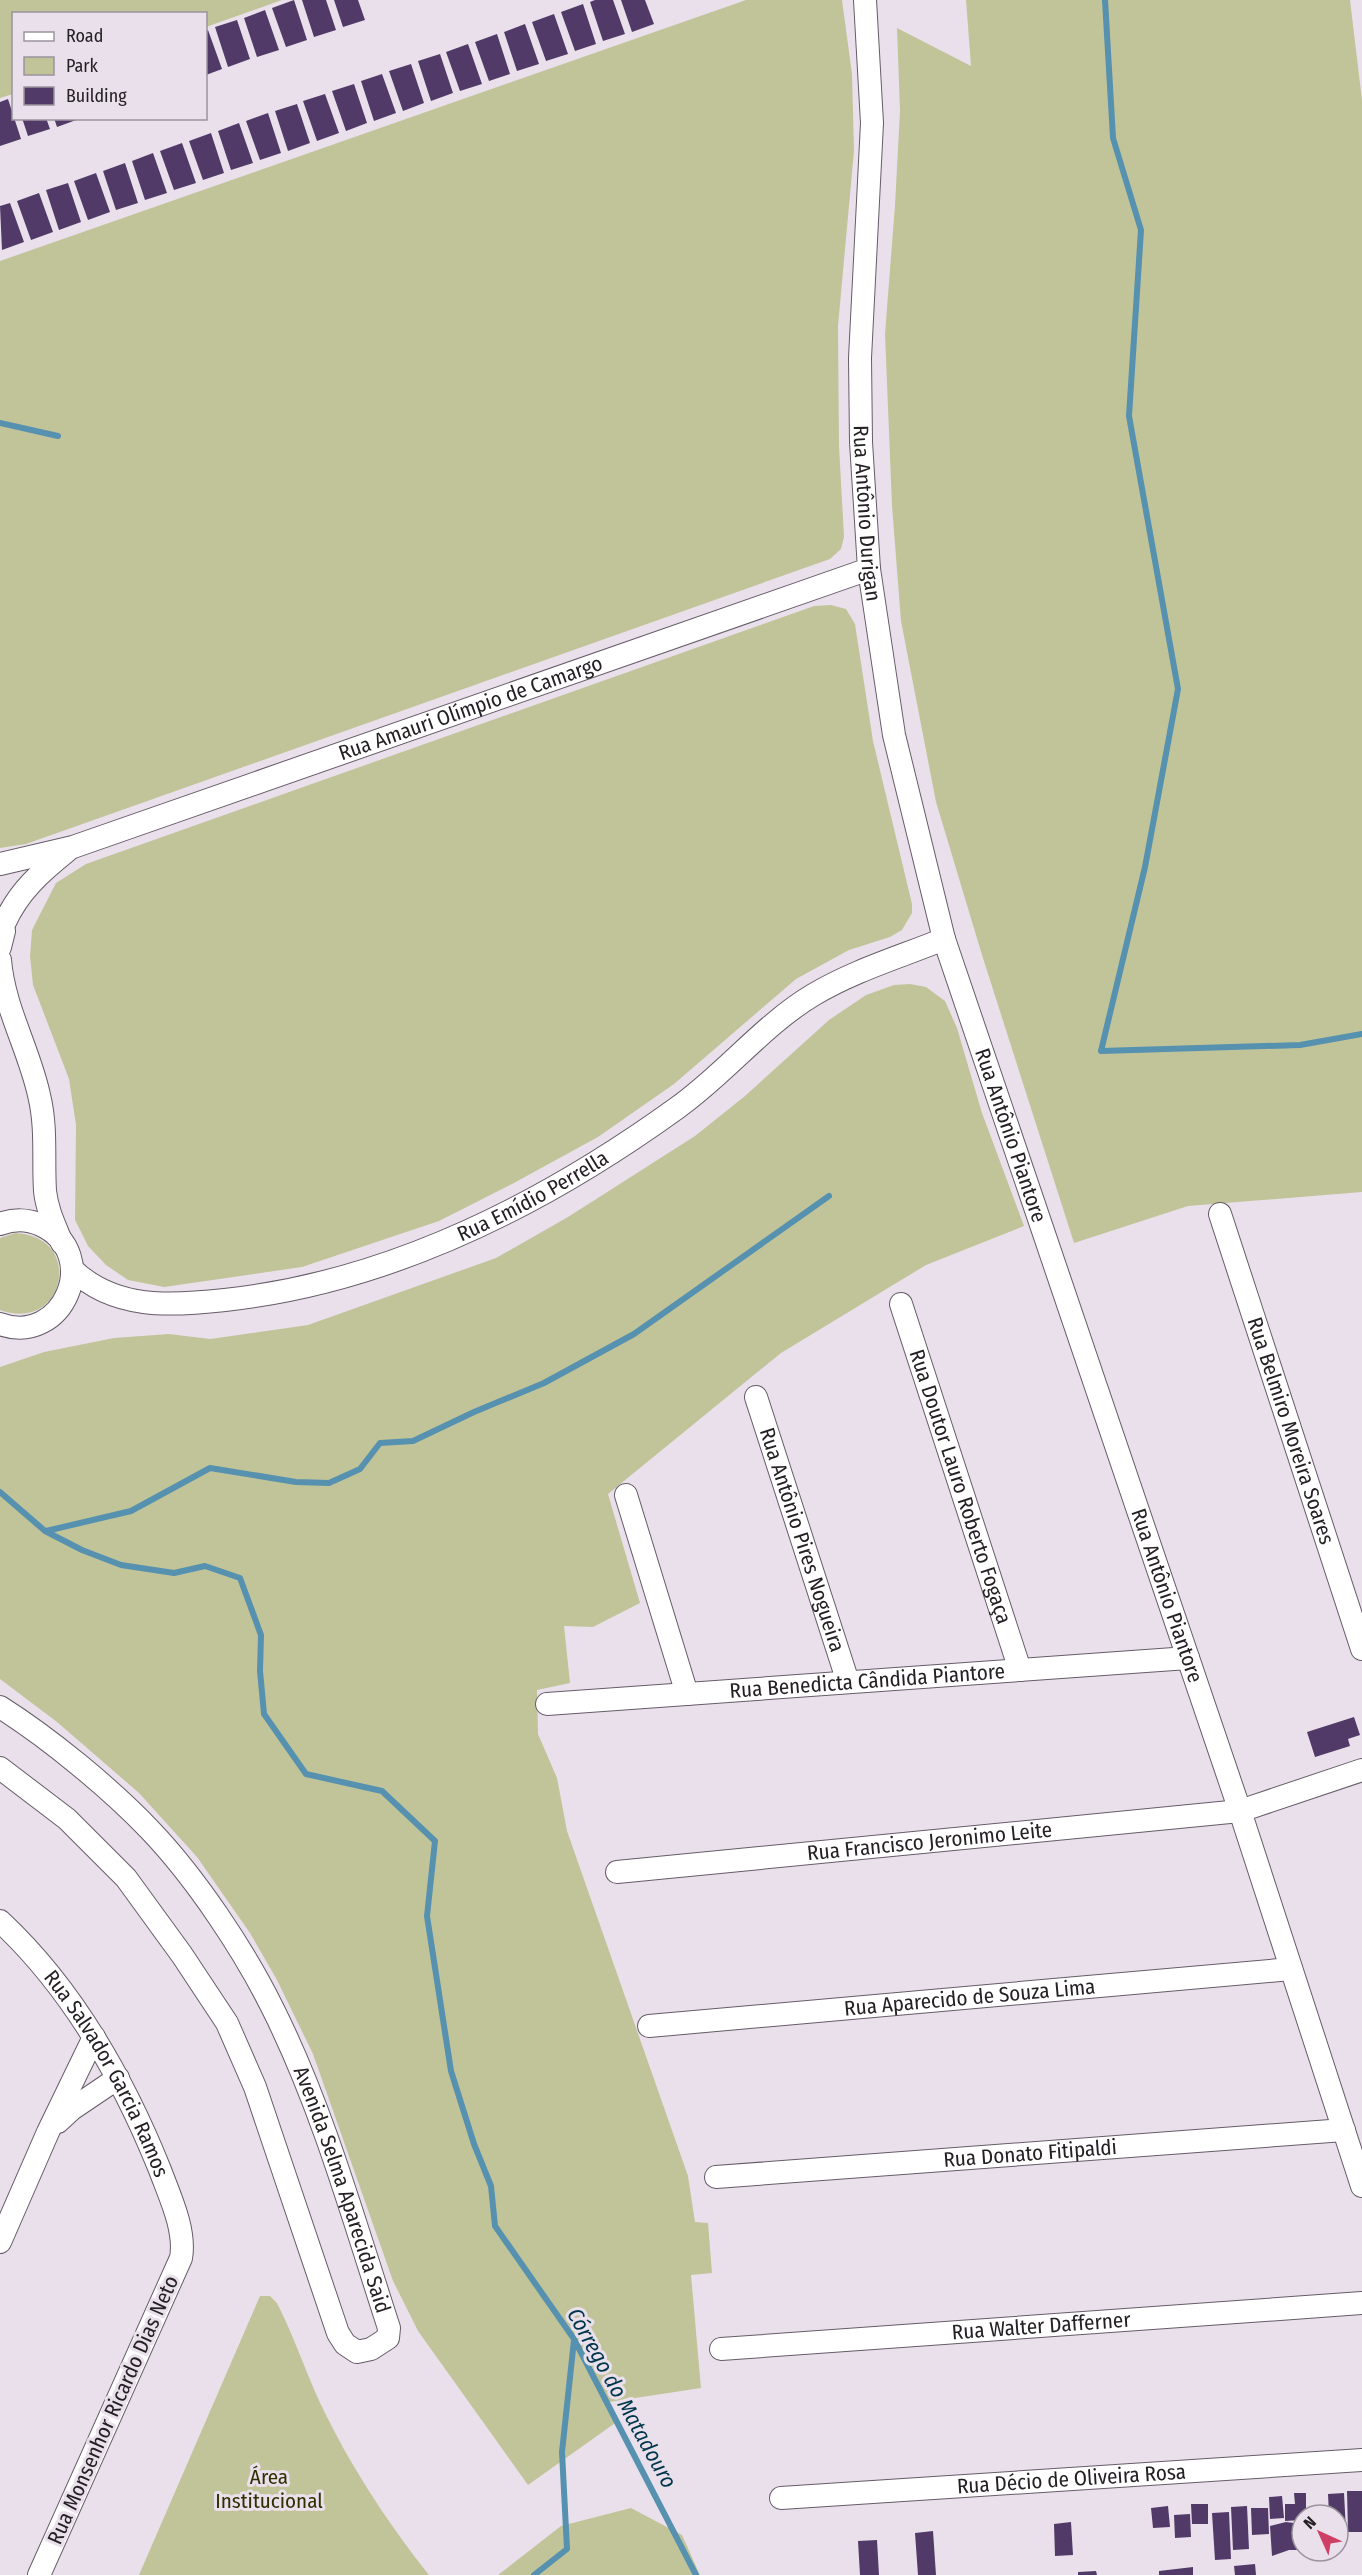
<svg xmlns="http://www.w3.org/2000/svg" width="1362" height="2575" font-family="'Fira Sans Condensed',sans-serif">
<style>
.green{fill:#c1c499}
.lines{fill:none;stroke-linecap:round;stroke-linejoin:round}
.stream{stroke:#5691b0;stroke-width:6}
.building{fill:#513a67}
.minor-casing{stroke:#655c67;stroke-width:24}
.minor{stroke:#fff;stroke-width:22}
.labels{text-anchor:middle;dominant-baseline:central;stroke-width:6;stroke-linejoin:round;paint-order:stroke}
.street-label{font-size:21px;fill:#242024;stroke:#eae0ec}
.park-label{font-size:21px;fill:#2f3000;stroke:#eae0ec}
.water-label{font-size:22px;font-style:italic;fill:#00364c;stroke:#eae0ec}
</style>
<rect width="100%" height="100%" fill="#eae0ec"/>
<path class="green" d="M0,0H282L206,27V14H14L13,94L0,98Z
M746,0H842L852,74L854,151L838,326L839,446L844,537L841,549L830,559L26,844L0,848V261Z
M966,0H1350L1362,100V1192L1188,1206L1074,1243L982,955L936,802L901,621L892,506L885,334L895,205L900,111L897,28L971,66Z
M831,605L846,609L855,624L873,741L912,904V913L902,930L890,937L849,950L796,979L674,1084L598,1137L512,1184L439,1221L302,1267L164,1287L128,1280L106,1265L88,1246L75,1220L76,1125L69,1079L33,985L30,956L32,930L56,883L86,864L814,606Z
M910,984L926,987L945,1001L957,1028L982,1113L1024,1226L926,1265L781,1353L608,1494L640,1603L593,1627L564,1626L570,1683L537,1690L538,1734L557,1778L567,1831L688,2176L695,2222L708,2223L712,2273L691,2275L701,2388L609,2402L618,2421L528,2485L418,2331L393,2281L313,2054L277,1980L250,1933L197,1857L139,1793L57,1722L0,1679V1367L44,1352L114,1338L169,1334L210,1339L308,1325L496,1258L568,1217L695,1136L745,1096L829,1020L866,995L894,985Z
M15,1233C86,1236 65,1334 0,1310V1238Z
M260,2296H270L277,2303C296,2340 308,2380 327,2417C355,2473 390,2526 429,2575H139Z
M631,2508L682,2535L700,2575H498L561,2526Z"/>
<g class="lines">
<path class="stream" d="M1105,0L1113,138L1141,230L1129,416L1178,689L1145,867L1101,1051L1300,1045L1362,1034
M0,423L58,436
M0,1492L45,1531L82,1550L121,1565L174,1573L205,1566L240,1578L261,1635L260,1671L264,1714L306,1774L382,1791L435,1841L427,1916L451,2071L474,2144L491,2186L495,2226L574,2339L696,2575
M46,1531L131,1511L210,1468L296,1482L329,1483L360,1469L380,1443L413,1441L474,1412L544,1383L634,1334L829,1196
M534,2575L567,2549L562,2452L574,2340"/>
</g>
<path class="building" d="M294,0L307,40L286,47L272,8Z
M302,0H326L336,30L314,37Z
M334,0H358L365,20L343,27Z
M595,0H613L625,34L603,41L590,2Z
M621,0H645L654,24L632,32Z
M583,4L596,44L575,51L561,12Z
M265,10L279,50L257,57L244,18Z
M554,14L568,54L546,61L532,22Z
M237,20L250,59L228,67L215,27Z
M525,24L539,64L517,71L504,32Z
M208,30L222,69L206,75V31Z
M497,34L510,74L489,81L475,42Z
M468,44L482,84L460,91L446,52Z
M440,54L453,93L431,101L418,61Z
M411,64L424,103L403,111L389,71Z
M382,74L396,113L374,121L361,81Z
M354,84L367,123L346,131L332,91Z
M325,94L339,133L317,141L303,101Z
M8,99L21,139L0,146V102Z
M297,104L310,143L288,151L275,111Z
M268,113L281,153L260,160L246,121Z
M22,118H46L50,129L28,136Z
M54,118H79V119L57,127Z
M239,123L253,163L231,170L218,131Z
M211,133L224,173L203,180L189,141Z
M182,143L196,183L174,190L160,151Z
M153,153L167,193L145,200L132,161Z
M125,163L138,203L116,210L103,171Z
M96,173L110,212L88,220L74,181Z
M68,183L81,222L59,230L46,190Z
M39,193L53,232L31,240L17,201Z
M10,203L24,242L2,250L0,206Z
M1354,1717L1360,1735L1348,1739L1350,1746L1315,1757L1307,1732Z
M1347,2491H1362V2532H1348Z
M1294,2493H1306V2515H1302V2520L1285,2521V2504H1295Z
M1344,2493L1346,2531L1338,2532V2515H1329L1328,2494Z
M1282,2496L1284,2518L1270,2519L1269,2497Z
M1191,2504H1208V2524H1192Z
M1168,2506L1170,2527L1153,2528L1151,2508Z
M1247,2506L1249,2549L1233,2550L1231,2507Z
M1251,2508H1268L1269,2534L1252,2535Z
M1229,2512L1231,2559L1215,2560L1212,2513Z
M1190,2514L1191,2537L1175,2538L1174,2515Z
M1071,2522L1073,2555L1055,2556L1054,2524Z
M1286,2522L1302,2524V2550H1289L1272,2556L1270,2526Z
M933,2531L936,2575H918L915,2533Z
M877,2540L879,2575H860L858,2541Z
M1255,2564L1256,2575H1235L1234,2566Z
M1193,2567V2575H1159V2571Z
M1096,2571L1097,2575H1078V2572Z"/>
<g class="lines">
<g class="minor-casing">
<g id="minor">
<path id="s1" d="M865,0L872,123L860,358L861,442L869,569L894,735L944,939L1240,1811L1362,2186"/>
<path id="s2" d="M0,864L73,847L869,569"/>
<path d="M5,922C19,891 41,872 67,851"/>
<path d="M0,947L4,931"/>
<path d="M0,960C4,1008 29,1049 39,1095C47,1128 43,1158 45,1191C47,1210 55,1226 62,1243"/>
<path id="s3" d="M1220,1214L1362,1649"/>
<path d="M0,1224C13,1219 28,1219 41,1225C103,1254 63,1347 0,1324"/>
<path id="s4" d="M72,1269C114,1310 171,1306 225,1300C390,1282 544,1204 677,1108C725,1074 763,1025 813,995C855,970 900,957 944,939"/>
<path id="s5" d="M901,1304L1020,1670"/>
<path id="s6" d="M756,1397L848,1682"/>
<path d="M626,1495L687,1694"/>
<path id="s7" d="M547,1704L1188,1658"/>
<path id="s8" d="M0,1707C49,1738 110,1788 150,1830C195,1877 244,1950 273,2009C323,2109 354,2221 389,2328L388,2338L371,2349L357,2352L345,2344L338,2333L255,2087L227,2023L182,1955L126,1878L67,1819L0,1768"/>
<path id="s9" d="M617,1872L1240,1811L1362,1770"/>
<path id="s10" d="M0,1921C73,1989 123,2078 160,2170C170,2197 186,2230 181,2258L39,2575"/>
<path id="s11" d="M649,2026L1291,1969"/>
<path d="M58,2122L72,2109L118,2078"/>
<path id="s12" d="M716,2177L1344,2130"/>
<path d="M0,2242L48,2132L94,2037"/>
<path id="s13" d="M721,2349L1362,2303"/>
<path id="s14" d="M781,2498L1362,2460"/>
</g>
</g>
<use href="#minor" class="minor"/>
</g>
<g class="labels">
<g class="street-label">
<text stroke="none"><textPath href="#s1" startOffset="514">Rua Antônio Durigan</textPath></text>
<text stroke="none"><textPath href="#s2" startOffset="496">Rua Amauri Olímpio de Camargo</textPath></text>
<text stroke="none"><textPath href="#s1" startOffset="1155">Rua Antônio Piantore</textPath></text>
<text stroke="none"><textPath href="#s4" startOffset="489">Rua Emídio Perrella</textPath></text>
<text stroke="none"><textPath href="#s3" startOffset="228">Rua Belmiro Moreira Soares</textPath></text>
<text stroke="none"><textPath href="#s5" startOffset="192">Rua Doutor Lauro Roberto Fogaça</textPath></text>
<text stroke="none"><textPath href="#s6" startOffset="150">Rua Antônio Pires Nogueira</textPath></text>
<text stroke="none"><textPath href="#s1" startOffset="1641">Rua Antônio Piantore</textPath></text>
<text stroke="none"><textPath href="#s7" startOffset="321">Rua Benedicta Cândida Piantore</textPath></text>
<text stroke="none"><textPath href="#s9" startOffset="314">Rua Francisco Jeronimo Leite</textPath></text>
<text stroke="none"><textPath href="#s11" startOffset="322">Rua Aparecido de Souza Lima</textPath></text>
<text stroke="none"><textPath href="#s10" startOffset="188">Rua Salvador Garcia Ramos</textPath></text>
<text stroke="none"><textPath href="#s12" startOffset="315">Rua Donato Fitipaldi</textPath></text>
<text stroke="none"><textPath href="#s8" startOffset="606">Avenida Selma Aparecida Said</textPath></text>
<text stroke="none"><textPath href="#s13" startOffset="321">Rua Walter Dafferner</textPath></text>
<text transform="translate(113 2410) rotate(-66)">Rua Monsenhor Ricardo Dias Neto</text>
<text stroke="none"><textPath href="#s14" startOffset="291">Rua Décio de Oliveira Rosa</textPath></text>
</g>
<g class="park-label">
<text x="269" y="2477">Área<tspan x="269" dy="24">Institucional</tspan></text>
</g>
<g class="water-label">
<text transform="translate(622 2398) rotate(61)">Córrego do Matadouro</text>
</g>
</g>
<rect x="12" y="12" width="195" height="108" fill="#eae0ec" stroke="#9b939c" stroke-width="1.5"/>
<rect x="24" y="32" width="30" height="9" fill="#ffffff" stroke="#9b939c" stroke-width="1.5"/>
<text x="66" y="42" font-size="18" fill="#242024">Road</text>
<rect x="24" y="57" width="30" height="18" fill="#c1c499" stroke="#9b939c" stroke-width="1.5"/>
<text x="66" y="72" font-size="18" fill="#242024">Park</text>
<rect x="24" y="87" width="30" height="18" fill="#513a67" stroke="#9b939c" stroke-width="1.5"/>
<text x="66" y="102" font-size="18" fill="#242024">Building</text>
<g transform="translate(1320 2533) rotate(315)"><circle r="28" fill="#eae0ec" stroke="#9b939c" stroke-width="1.5"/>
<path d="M0-4.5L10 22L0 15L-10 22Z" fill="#ce3f65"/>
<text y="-9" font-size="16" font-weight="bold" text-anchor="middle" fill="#242024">N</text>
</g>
</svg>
